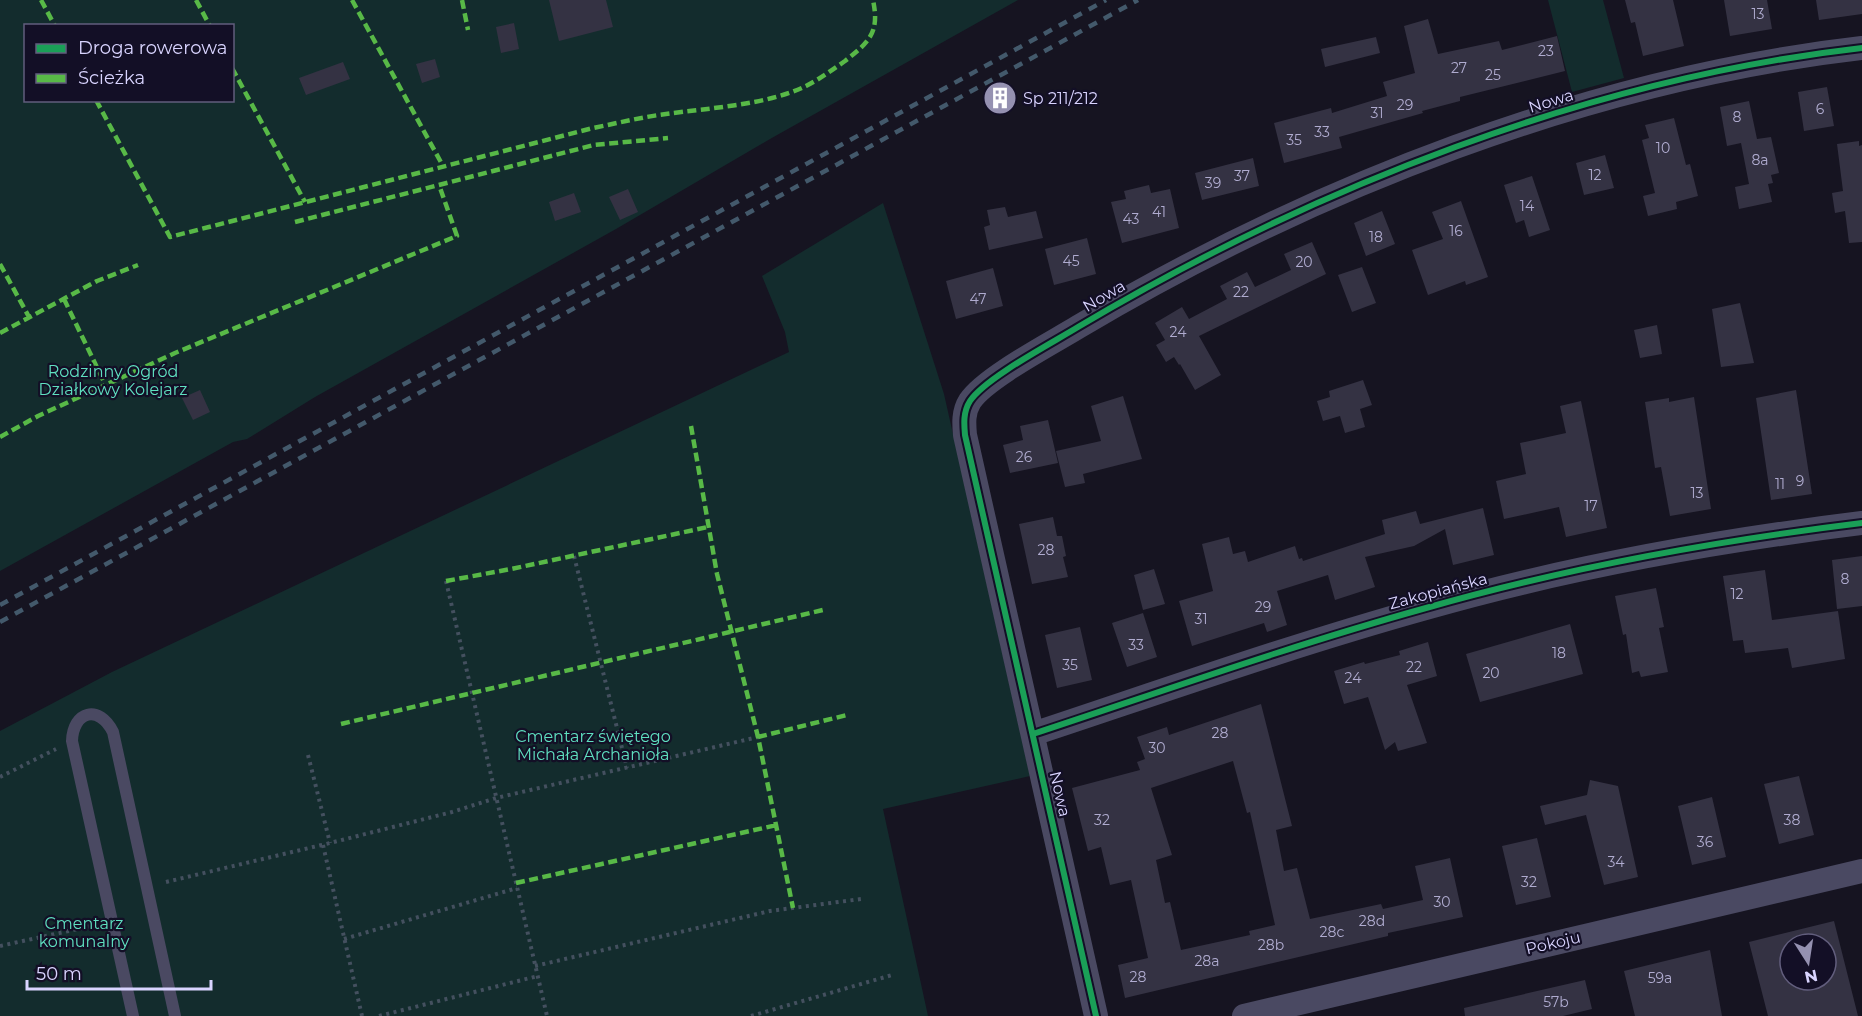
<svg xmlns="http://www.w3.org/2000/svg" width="1862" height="1016" font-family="Montserrat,sans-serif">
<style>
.green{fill:#132c2d;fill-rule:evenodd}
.building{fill:#343243;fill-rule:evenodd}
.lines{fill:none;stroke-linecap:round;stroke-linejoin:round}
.path{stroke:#44505f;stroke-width:4;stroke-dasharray:3 4.5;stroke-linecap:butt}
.service{stroke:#4a4962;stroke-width:12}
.minor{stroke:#4a4962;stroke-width:24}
.rail{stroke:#43596b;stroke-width:4.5;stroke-dasharray:9 8;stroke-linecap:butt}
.quiet{stroke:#58b947;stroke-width:4.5;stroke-dasharray:9 4.5;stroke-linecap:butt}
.cycleway-casing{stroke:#130f26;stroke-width:10}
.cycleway{stroke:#1a9f57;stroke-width:6}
.labels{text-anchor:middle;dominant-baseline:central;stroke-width:4.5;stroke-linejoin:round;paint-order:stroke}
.number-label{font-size:14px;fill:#b0acd0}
.poi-label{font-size:16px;fill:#d9d4ff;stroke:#130f26;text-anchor:start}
.street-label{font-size:16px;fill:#d9d4ff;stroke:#130f26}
.park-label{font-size:16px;fill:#5fe0c0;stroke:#130f26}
</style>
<rect width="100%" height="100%" fill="#161421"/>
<path class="green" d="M0,0H1018L770,139L616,229L315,397L247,439L233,442L0,571ZM26,26H232V100H26Z
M1548,0H1603L1624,78L1572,92Z
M883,203L944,394L1030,776L883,809L928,1016H0V731L112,672L789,352L785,332L762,276Z"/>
<path class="building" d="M549,0H606L613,27L559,41Z
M1625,0H1673L1684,46L1643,56L1635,22L1631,23Z
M1724,0H1767L1772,29L1730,36Z
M1816,0H1862V14L1819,20Z
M1428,19L1438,54L1499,41L1502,50L1557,36L1565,71L1460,97V101L1422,111L1423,113L1339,137L1342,148L1284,163L1274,123L1331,108L1332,113L1387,96L1383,82L1415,73L1404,26Z
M514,23L519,49L501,53L496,27Z
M1376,37L1380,53L1325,67L1321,49Z
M435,59L440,77L422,83L416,64Z
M343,62L350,79L306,95L299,78Z
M1827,87L1834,126L1804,131L1798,92Z
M1749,101L1757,139L1771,137L1779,173L1771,175L1773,183L1768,184L1772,202L1739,209L1735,187L1749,184L1741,143L1727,146L1720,107Z
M1674,118L1686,165L1690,164L1698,196L1676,202L1677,209L1648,216L1643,196L1655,193L1642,140L1649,138L1645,125Z
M1859,141V146L1862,145V242L1849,243L1845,211L1835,213L1832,193L1843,191L1837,144Z
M1605,155L1614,188L1584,195L1576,163Z
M1253,158L1259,186L1202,200L1195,173Z
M1532,176L1550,230L1529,237L1524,220L1516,223L1504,185Z
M1149,185L1151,193L1170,189L1179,228L1122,243L1111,202L1126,199L1124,191Z
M628,189L638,212L620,220L609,197Z
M574,193L581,212L555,221L549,202Z
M1461,201L1488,277L1466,285L1465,281L1428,295L1412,250L1443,239L1432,212Z
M1005,207L1008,217L1036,211L1043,238L989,250L984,227L990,225L987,210Z
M1382,211L1395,244L1366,256L1354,223Z
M1087,238L1096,274L1054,285L1045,249Z
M1312,242L1326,274L1199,336L1221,375L1195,390L1180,364L1179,365L1174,357L1166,362L1156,345L1165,340L1155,323L1182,307L1189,319L1227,299L1220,286L1247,272L1255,287L1291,270L1284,254Z
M1362,267L1376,303L1352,312L1338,275Z
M993,268L1003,306L956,319L946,281Z
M1740,303L1754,363L1721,367L1712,309Z
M1657,325L1662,354L1640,358L1634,330Z
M1363,380L1372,405L1360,409L1365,427L1345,433L1340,416L1323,421L1317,401L1330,397L1329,391Z
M200,390L210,412L193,420L182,398Z
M1796,390L1812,494L1771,500L1756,398Z
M1123,396L1142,459L1083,474L1085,483L1065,487L1056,451L1101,441L1091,406Z
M1694,397L1711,509L1670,516L1661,467L1655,468L1645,402L1669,398V402Z
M1581,401L1607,528L1566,537L1559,507L1504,519L1496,481L1526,474L1520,443L1566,433L1560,406Z
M1048,420L1058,463L1010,473L1003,445L1023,440L1020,426Z
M1483,508L1494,555L1453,565L1445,529L1414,546L1365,557L1375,587L1335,600L1328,575L1277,591L1287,625L1267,632L1264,623L1192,646L1179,601L1213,591L1202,544L1229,537L1233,554L1245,551L1248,562L1295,546L1299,559L1302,558L1303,561L1385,534L1382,520L1416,511L1420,524Z
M1053,517L1057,536H1062L1066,556L1063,557L1068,577L1032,584L1019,524Z
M1862,556V606L1837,609L1832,560Z
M1154,569L1165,604L1143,610L1134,575Z
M1765,570L1772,620L1838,611L1845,659L1792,668L1788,648L1745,653L1743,640L1733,641L1723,576Z
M1656,588L1664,627L1659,628L1668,672L1641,677L1639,671L1632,673L1626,634L1623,635L1615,596Z
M1143,613L1157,657L1127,667L1112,623Z
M1570,624L1583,674L1480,702L1466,654Z
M1080,627L1092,680L1057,688L1045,635Z
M1428,642L1437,676L1407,685L1427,743L1398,751L1395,742L1385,750L1368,697L1344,704L1334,671L1364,662L1365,664L1400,655L1399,651Z
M1261,704L1292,826L1276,830L1284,871L1297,868L1310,919L1381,904L1383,909L1423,900L1415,866L1450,858L1463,917L1388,933V936L1125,998L1118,965L1148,958L1131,880L1110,885L1101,847L1088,851L1072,788L1140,770L1137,762L1145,759L1137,737L1167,727L1169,735ZM1233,761L1247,813L1250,812L1275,925L1249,931L1250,935L1181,950L1170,902L1165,903L1156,860L1172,855L1151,788Z
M1799,776L1814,835L1779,844L1764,784Z
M1590,780L1618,786L1638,877L1604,885L1586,815L1545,825L1540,806L1587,795Z
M1712,797L1726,857L1692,865L1678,806Z
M1537,838L1551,897L1516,905L1502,846Z
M1834,921L1858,1016H1768L1749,942ZM1790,944H1826V980H1790Z
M1710,950L1722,1016H1635L1624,971Z
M1585,980L1592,1009L1563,1016H1465L1464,1008Z"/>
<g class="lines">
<path class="path" d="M574,556L627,768
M446,581L547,1016
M308,755L330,843
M0,777L56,749
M323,845L362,1016
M166,882L330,843L452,812L496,798L758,737
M344,939L517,888
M0,946L96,925
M535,966L770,911L861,899
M379,1016L538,976
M751,1016L892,975"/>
<path class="service" d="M133,1016L72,741C73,711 99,704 113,732L175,1016"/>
<path class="minor" d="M1033,734C1163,691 1293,645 1426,608C1569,567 1715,541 1862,523
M1096,1016L965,435C964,424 963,412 970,401C985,378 1052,343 1078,327C1312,188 1589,79 1862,48
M1244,1016L1862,871"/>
<path class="rail" d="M0,605L1106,0
M0,622L1138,0"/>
<path class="quiet" d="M41,0L55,26
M196,0L210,26
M352,0L443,166
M462,0L468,30
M232,68L305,202
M96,100L170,237L593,128C618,123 642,117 666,114C708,108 768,105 806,86C820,79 832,70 845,61C869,42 880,33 873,0
M295,222L594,145L668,138
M0,264L29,317
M64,299L105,384
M0,333L97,281L138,265
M691,426L717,574L758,737L793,908
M0,437L38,416L175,353L457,236L439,185
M446,581L511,569L708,527
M341,724L827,609
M758,737L847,715
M516,883L777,825"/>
<g class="cycleway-casing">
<path id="cycleway" d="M1033,734C1163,691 1293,645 1426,608C1569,567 1715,541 1862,523
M1096,1016L965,435C964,424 963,412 970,401C985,378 1052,343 1078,327C1312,188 1589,79 1862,48"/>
</g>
<use href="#cycleway" class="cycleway"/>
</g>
<defs>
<g id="building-disc" transform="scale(1.725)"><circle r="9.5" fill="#9591b1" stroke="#130f26"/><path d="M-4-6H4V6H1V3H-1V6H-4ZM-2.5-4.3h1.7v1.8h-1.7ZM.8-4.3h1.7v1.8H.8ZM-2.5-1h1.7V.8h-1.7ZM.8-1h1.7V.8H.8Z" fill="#fff"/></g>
</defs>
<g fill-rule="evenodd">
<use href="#building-disc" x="1000" y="98"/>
</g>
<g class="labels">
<g class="number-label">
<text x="1758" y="14">13</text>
<text x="1546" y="51">23</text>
<text x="1459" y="68">27</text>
<text x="1493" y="75">25</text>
<text x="1405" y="105">29</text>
<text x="1820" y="109">6</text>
<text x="1377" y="113">31</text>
<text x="1737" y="117">8</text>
<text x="1322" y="132">33</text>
<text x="1294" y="140">35</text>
<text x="1663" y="148">10</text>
<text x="1760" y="160">8a</text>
<text x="1595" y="175">12</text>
<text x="1242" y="176">37</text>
<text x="1213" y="183">39</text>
<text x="1527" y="206">14</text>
<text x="1159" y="212">41</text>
<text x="1131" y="219">43</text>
<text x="1456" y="231">16</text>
<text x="1376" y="237">18</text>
<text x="1071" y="261">45</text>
<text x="1304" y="262">20</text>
<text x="1241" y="292">22</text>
<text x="978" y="299">47</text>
<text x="1178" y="332">24</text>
<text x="1024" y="457">26</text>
<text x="1800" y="481">9</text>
<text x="1780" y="484">11</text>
<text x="1697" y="493">13</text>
<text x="1591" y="506">17</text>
<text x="1046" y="550">28</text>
<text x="1845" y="579">8</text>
<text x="1737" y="594">12</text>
<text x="1263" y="607">29</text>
<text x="1201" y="619">31</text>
<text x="1136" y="645">33</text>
<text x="1559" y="653">18</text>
<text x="1070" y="665">35</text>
<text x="1414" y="667">22</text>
<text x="1491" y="673">20</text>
<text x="1353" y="678">24</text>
<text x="1220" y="733">28</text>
<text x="1157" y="748">30</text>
<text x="1102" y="820">32</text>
<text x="1792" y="820">38</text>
<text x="1705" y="842">36</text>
<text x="1616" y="862">34</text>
<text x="1529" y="882">32</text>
<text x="1442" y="902">30</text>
<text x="1372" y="921">28d</text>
<text x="1332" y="932">28c</text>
<text x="1271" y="945">28b</text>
<text x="1207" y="961">28a</text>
<text x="1138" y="977">28</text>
<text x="1660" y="978">59a</text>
<text x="1556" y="1002">57b</text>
</g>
<g class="poi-label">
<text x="1023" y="98">Sp 211/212</text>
</g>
<g class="street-label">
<text transform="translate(1551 101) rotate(-17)">Nowa</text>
<text transform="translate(1104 296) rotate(-31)">Nowa</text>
<text transform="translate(1438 591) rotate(-15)">Zakopiańska</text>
<text transform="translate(1060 794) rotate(77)">Nowa</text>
<text transform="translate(1553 943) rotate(-13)">Pokoju</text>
</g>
<g class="park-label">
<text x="113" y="371">Rodzinny Ogród<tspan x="113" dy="18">Działkowy Kolejarz</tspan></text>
<text x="593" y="736">Cmentarz świętego<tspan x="593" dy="18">Michała Archanioła</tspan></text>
<text x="84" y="923">Cmentarz<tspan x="84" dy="18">komunalny</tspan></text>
</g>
</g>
<rect x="24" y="24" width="210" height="78" fill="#130f26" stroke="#625e7d" stroke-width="1.5"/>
<rect x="36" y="44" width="30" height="9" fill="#1a9f57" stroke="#625e7d" stroke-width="1.5"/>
<text x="78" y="54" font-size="18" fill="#d9d4ff">Droga rowerowa</text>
<rect x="36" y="74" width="30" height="9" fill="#58b947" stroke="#625e7d" stroke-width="1.5"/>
<text x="78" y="84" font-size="18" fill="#d9d4ff">Ścieżka</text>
<g transform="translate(1808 962) rotate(168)"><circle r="28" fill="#130f26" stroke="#625e7d" stroke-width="1.5"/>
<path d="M0-4.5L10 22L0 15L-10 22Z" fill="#9591b1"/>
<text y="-9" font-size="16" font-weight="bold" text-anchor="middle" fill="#d9d4ff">N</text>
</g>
<path d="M27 980v9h184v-9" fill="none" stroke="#d9d4ff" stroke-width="3"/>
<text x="36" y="980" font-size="18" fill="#d9d4ff" stroke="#130f26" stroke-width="4.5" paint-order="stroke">50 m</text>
</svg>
